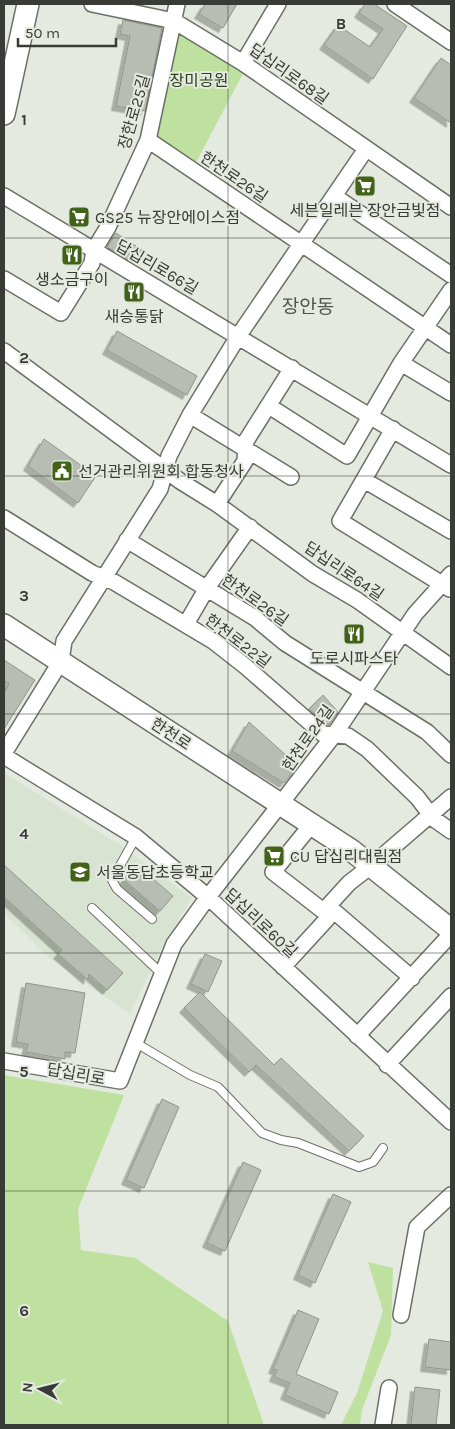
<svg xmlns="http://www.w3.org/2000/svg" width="455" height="1429" font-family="Karla,'Noto Sans KR',sans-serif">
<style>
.built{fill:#d9e3d2}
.green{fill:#bfe19f}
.building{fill:#b7bdb3;stroke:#90968c;filter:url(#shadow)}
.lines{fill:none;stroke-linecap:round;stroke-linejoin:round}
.service-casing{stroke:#6b7067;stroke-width:10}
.minor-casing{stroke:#6b7067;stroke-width:18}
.secondary-casing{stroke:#6b7067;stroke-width:24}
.service{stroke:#fff;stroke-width:8}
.minor{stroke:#fff;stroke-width:15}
.secondary{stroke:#fff;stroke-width:21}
.grid{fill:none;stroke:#393b37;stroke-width:1;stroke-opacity:0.55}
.labels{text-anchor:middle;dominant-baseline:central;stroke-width:4;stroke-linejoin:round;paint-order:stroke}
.street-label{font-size:16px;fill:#393b37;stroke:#e5eae0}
.park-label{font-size:16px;fill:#2d3f19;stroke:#e5eae0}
.poi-label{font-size:16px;fill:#393b37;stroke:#e5eae0}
.quarter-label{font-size:19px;fill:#51564d;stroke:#e5eae0}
.grid-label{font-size:16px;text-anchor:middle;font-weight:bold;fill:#393b37;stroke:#e5eae0;stroke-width:4;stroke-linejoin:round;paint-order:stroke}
</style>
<defs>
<filter id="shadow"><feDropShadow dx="-4.5" dy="4.5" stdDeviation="0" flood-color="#0004"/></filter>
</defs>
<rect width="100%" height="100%" fill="#e5eae0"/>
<path class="built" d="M4,773L120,845L192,898L160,951L130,1014L48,957L4,913Z"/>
<path class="green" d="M174,21L247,66L192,170L148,140Z
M4,1075L124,1095L78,1209L81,1250L135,1258L228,1321L264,1425H4Z
M368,1262L393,1268L391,1335L362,1410L360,1425H341L357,1393L383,1311Z"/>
<path class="building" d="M205,4H237L223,28L199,14Z
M365,4H374L407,26L373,79L324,45L338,25L370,47L383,29L359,13Z
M123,20L162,28L145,111L116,106L130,36L120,34Z
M441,58L451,65V123L414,98Z
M116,233L142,250L133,263L107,247Z
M117,331L197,376L187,395L107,350Z
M44,439L96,476L78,503L28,466Z
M4,660L35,680L4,729V693L9,684L4,680Z
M323,695L338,712L329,725L309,709Z
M249,722L298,766L284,783L232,751Z
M4,865L123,973L107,990L89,974L88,980L58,954L62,950L4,897Z
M137,865L173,896L160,911L124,880Z
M205,954L222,961L208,992L191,984Z
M26,983L85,993L75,1053L65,1052V1059L26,1052L28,1044L16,1042Z
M200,992L274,1065L281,1058L364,1136L349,1151L256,1065L249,1072L184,1008Z
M162,1099L179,1107L144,1188L126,1180Z
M243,1162L261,1170L225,1251L207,1243Z
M333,1194L351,1202L315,1283L298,1275Z
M298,1310L319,1319L296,1374L338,1392L329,1414L285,1395L290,1383L274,1377L277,1370L273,1369Z
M429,1339L451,1342V1370L425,1367Z
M415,1387L440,1390L436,1425H411Z"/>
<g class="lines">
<g class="service-casing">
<path id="service" d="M136,837L112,880L117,889L152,919
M92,908L163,975
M136,1043L190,1075L218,1087L262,1133L281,1140L298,1143L359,1167L373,1162L383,1148"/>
</g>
<g class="minor-casing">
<path id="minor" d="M92,4L174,21L243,63L451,207
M395,4L451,42
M243,63L278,4
M148,140L451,345
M4,196L451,465
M334,196L451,275
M4,279L61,313L92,263L94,250L108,227L148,140L177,4
M4,351L180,481L217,504L313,574L357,600L451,667
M401,363L451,393
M269,406L347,456L401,363L451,290
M190,415L291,477
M393,429L340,521L450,589
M364,480L451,531
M217,504L245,461L246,441L292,368
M4,518L92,573L114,582L213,641L245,666L323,734L348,736L367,749L417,797L434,819L451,831
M127,540L255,618L285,643L427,732L451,755
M186,624L207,588L250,527
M4,753L61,661L64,641L160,489L169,456L190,415L239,335L366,149
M4,756L136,837L208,897L451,1122
M312,824L273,872L322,910L335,912L412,978
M283,967L327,919L329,905L349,883L371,866L451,797
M357,1036L451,934
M4,1061L120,1081L174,944L208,897L334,735L415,614L451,574
M387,1065L451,996
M401,1315L417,1227L451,1195
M383,1425L389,1388"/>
</g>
<g class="secondary-casing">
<path id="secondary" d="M4,114L28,4
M4,625L351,850L451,930"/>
</g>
<use href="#service" class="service"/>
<use href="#minor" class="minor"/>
<use href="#secondary" class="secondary"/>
</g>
<path class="grid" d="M228,4V1425M4,238H451M4,476H451M4,714H451M4,953H451M4,1191H451"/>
<defs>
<g id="supermarket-square" transform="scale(1.125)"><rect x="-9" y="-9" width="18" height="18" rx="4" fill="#416218" stroke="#e5eae0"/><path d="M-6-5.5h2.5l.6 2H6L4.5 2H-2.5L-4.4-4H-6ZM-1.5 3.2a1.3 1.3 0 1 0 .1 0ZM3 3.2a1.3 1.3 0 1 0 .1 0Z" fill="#fff"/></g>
<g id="restaurant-square" transform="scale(1.125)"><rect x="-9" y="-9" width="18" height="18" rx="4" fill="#416218" stroke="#e5eae0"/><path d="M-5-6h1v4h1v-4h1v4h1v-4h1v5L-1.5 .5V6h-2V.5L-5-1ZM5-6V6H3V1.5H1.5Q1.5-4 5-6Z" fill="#fff"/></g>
<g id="civic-square" transform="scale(1.125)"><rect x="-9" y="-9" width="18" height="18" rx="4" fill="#416218" stroke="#e5eae0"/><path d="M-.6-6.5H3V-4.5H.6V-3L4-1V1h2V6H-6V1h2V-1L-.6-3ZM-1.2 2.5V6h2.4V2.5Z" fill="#fff"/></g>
<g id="school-square" transform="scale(1.125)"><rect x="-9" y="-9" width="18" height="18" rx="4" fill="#416218" stroke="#e5eae0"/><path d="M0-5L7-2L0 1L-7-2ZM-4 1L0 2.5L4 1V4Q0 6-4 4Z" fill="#fff"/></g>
</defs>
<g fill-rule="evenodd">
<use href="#supermarket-square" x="365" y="186"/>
<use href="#supermarket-square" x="79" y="217"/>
<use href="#restaurant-square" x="72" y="255"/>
<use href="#restaurant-square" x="134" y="292"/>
<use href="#civic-square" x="62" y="471"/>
<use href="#restaurant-square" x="354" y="634"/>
<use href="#supermarket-square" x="274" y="856"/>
<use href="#school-square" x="80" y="872"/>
</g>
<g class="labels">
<g class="street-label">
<text transform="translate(289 74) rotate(35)">답십리로68길</text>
<text transform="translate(134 112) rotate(-74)">장한로25길</text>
<text transform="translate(234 177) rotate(34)">한천로26길</text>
<text transform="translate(157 267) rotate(30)">답십리로66길</text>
<text transform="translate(344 571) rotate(34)">답십리로64길</text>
<text transform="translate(255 600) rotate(35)">한천로26길</text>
<text transform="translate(238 641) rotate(37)">한천로22길</text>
<text transform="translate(171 734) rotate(33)">한천로</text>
<text transform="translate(308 738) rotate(-55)">한천로24길</text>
<text transform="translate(261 923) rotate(43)">답십리로60길</text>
<text transform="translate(76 1074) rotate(10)">답십리로</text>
</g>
<g class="park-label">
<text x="199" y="80">장미공원</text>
</g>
<g class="poi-label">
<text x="365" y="210">세븐일레븐 장안금빛점</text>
<text x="95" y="217" text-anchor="start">GS25 뉴장안에이스점</text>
<text x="72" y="279">생소금구이</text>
<text x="134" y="316">새승통닭</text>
<text x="78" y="471" text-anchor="start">선거관리위원회 합동청사</text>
<text x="354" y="658">도로시파스타</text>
<text x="290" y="856" text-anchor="start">CU 답십리대림점</text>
<text x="96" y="872" text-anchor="start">서울동답초등학교</text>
</g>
<g class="quarter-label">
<text x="308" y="307">장안동</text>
</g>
</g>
<g class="grid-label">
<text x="341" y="29">B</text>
<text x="24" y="125">1</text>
<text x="24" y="363">2</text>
<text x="24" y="601">3</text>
<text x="24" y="839">4</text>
<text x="24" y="1077">5</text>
<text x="24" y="1316">6</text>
</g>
<rect width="455" height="1429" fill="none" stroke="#393b37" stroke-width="10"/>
<g transform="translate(40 1389) rotate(277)" stroke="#e5eae0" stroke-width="4" paint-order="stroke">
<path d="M0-4L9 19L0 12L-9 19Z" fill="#393b37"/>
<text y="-8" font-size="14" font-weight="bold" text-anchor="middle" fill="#393b37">N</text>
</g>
<path d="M18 38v8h98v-8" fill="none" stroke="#393b37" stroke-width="2.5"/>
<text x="25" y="38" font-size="15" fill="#393b37" stroke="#e5eae0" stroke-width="4" paint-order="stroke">50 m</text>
</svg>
